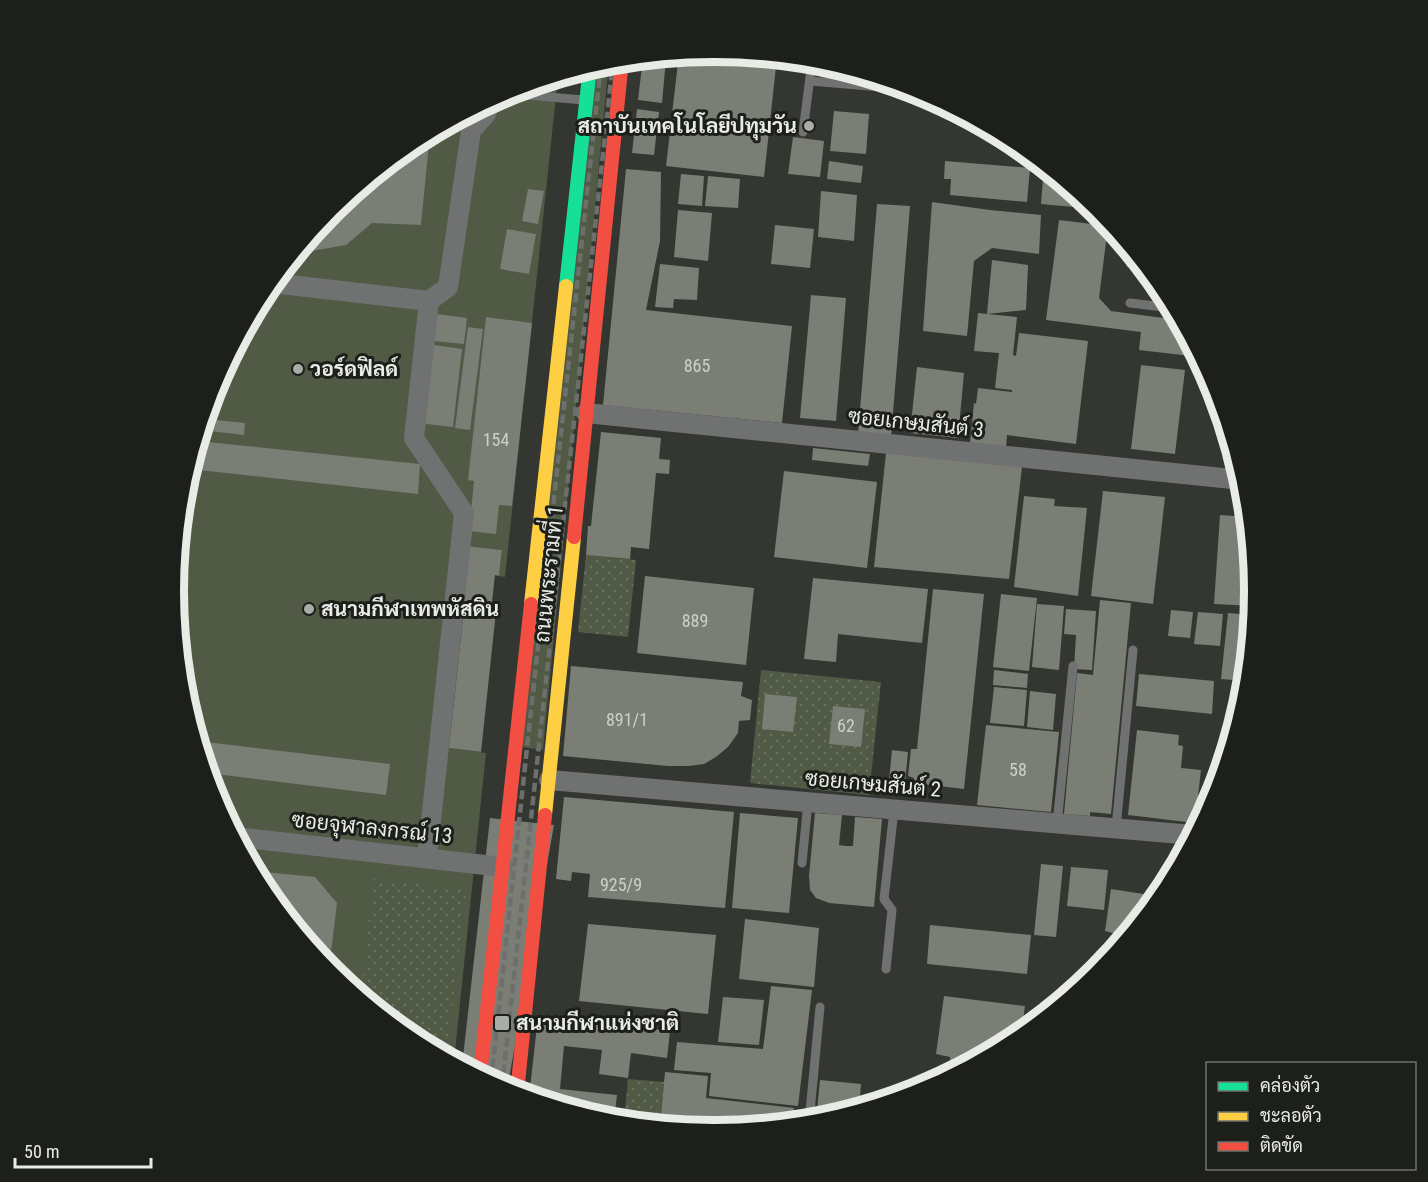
<svg xmlns="http://www.w3.org/2000/svg" width="1428" height="1182" font-family="'Roboto Condensed',Sarabun,sans-serif">
<style>
.grass{fill:#505a45}
.park{fill:url(#park-dots)}
.building{fill:#7a7e75}
.lines{fill:none;stroke-linecap:round;stroke-linejoin:round}
.lane{stroke:#707171;stroke-width:9}
.street{stroke:#707171;stroke-width:20}
.fast{stroke:#16e098;stroke-width:14}
.slow{stroke:#ffcf43;stroke-width:14}
.jam{stroke:#f24e42;stroke-width:14}
.rail{stroke:#6e6f6c;stroke-width:4.5;stroke-dasharray:9 4.5;stroke-linecap:butt}
.poi-dot{fill:#aaada7;stroke:#1d1f1b;stroke-width:2}
.labels{text-anchor:middle;dominant-baseline:central;stroke-width:6;stroke-linejoin:round;paint-order:stroke}
.number-label{font-size:18px;fill:#cdd0ca}
.poi-label{font-size:21px;font-weight:bold;fill:#e9ece6;stroke:#1d1f1b;text-anchor:start}
.street-label{font-size:21px;fill:#e9ece6;stroke:#1d1f1b}
.rim{fill:none;stroke:#e9ece6;stroke-width:8}
</style>
<defs>
<pattern id="park-dots" width="8" height="8" patternUnits="userSpaceOnUse" patternTransform="scale(1.5)"><rect width="8" height="8" fill="#505a45"/><path d="M2 2h.1M6 6h.1" fill="none" stroke="#697260" stroke-width="1.8" stroke-linecap="round"/></pattern>
</defs>
<rect width="100%" height="100%" fill="#343731"/>
<path class="grass" d="M609,61L543,750L522,747L594,66Z
M558,77L505,577L499,576L502,550L466,546L465,599L449,748L486,753L454,1061L414,1040L332,973L265,891L215,797L184,696L174,591L184,485L215,384L265,291L332,209L414,142L508,92Z"/>
<path class="park" d="M586,555L636,560L628,637L578,632Z
M761,670L881,682L869,795L750,783Z
M373,879L466,890L447,1058L414,1040L361,996Z
M628,1079L664,1082L660,1126L624,1122Z"/>
<path class="building" d="M714,51L777,57L764,177L666,166L679,54Z
M650,57L666,59L662,103L638,100L643,58Z
M637,109L659,112L654,155L632,153Z
M834,111L869,114L866,154L830,151Z
M430,133L421,225L372,223L346,245L295,254L332,209L414,142Z
M793,137L824,141L820,177L788,174Z
M829,161L863,166L861,183L827,179Z
M945,161L1030,168L1027,202L950,195L951,179H944Z
M1044,167L1096,209L1041,204Z
M626,169L661,172L660,241L646,310L792,326L782,423L603,405Z
M681,174L704,176L702,206L678,204Z
M708,176L740,179L738,208L705,206Z
M528,189L544,191L538,224L522,221Z
M821,191L857,195L854,241L818,237Z
M932,202L990,210L1041,215L1039,254L992,248L974,261L967,336L923,331Z
M877,204L910,206L891,437L858,434Z
M678,210L712,213L708,261L674,257Z
M1059,220L1108,226L1099,298L1111,311L1178,320L1199,357L1139,350L1141,332L1046,320Z
M775,225L814,229L810,268L771,264Z
M507,229L536,234L529,274L500,269Z
M1130,250L1142,266L1127,267L1126,251Z
M992,260L1028,265L1026,310L987,314Z
M660,264L699,268L697,300L674,299L673,308L655,307Z
M811,295L846,298L836,421L800,418Z
M978,313L1017,317L1013,355L1016,356L1019,333L1088,341L1076,444L1007,435L1006,448L970,444L974,403L976,404L978,388L1012,392V390L995,388L999,353L974,351Z
M437,314L467,318L464,344L434,341Z
M486,317L532,323L512,506L499,505L496,534L469,531L474,481L468,480Z
M468,327L483,329L470,430L455,428Z
M427,344L462,349L453,427L418,423Z
M1141,365L1185,370L1175,454L1131,449Z
M917,367L964,373L958,438L910,433Z
M205,419L245,423L244,435L201,430Z
M601,432L661,438L659,459L670,460L669,474L656,473L649,549L631,547L630,559L586,555L588,526H591Z
M198,441L420,464L418,494L189,469Z
M813,448L870,454L868,466L812,460Z
M886,453L1022,467L1009,579L874,567Z
M784,471L877,482L867,568L774,557Z
M1103,491L1165,497L1153,604L1091,596Z
M1024,496L1055,499L1054,506L1087,508L1078,596L1014,587Z
M1220,515L1247,517L1254,591L1253,606L1214,604Z
M466,546L502,550L499,576L495,575L492,602H497L481,752L449,748L465,599Z
M645,576L754,588L746,665L637,653Z
M813,578L928,589L922,643L838,634L836,662L804,659Z
M933,589L984,594L964,789L914,783V778L908,776L911,749H917Z
M1001,594L1037,598L1029,671L993,667Z
M1100,600L1131,603L1111,814L1090,812V816L1064,814L1077,673L1093,675Z
M1037,604L1064,606L1059,670L1032,667Z
M1066,609L1096,611L1092,670L1074,669L1076,635L1064,634Z
M1171,610L1193,612L1190,638L1168,636Z
M1198,612L1223,614L1220,646L1194,644Z
M1228,613L1252,615L1245,681L1221,679Z
M571,666L743,682L741,696L752,700L750,720L739,721L738,733L728,747L716,757L704,764L689,766H668L563,756Z
M994,670L1028,674L1027,688L993,685Z
M1139,674L1214,681L1212,714L1136,706Z
M994,687L1027,690L1024,726L990,723Z
M1030,691L1056,694L1053,730L1027,727Z
M765,694L797,697L793,732L762,729Z
M833,706L865,709L861,747L829,744Z
M986,725L1059,732L1051,812L977,805Z
M1137,730L1179,735L1178,745L1183,746L1181,768L1201,770L1195,823L1128,815Z
M198,741L390,764L386,795L208,773Z
M892,750L908,752L905,783L889,781Z
M564,797L734,812L725,908L588,897L590,874L572,872L571,881L556,879Z
M740,813L798,818L789,913L732,908Z
M815,813L842,815L839,845L846,846H853L855,817L882,819L874,907L829,903L816,898L810,890L809,876Z
M490,818L554,825L507,1090L462,1066Z
M1041,864L1063,866L1056,937L1034,935Z
M1071,867L1108,870L1104,910L1067,906Z
M254,871L315,877L337,903L329,969L265,891Z
M1111,889L1150,895L1149,908L1123,939L1124,936L1105,931Z
M745,919L819,928L814,987L739,979Z
M588,924L716,935L708,1014L579,1001Z
M930,925L1031,935L1027,974L927,964Z
M771,986L812,990L798,1106L709,1096L711,1073L674,1070L677,1042L763,1049Z
M944,996L1025,1006L1021,1034L1014,1040L950,1074V1057L936,1054Z
M723,997L764,1000L759,1045L718,1042Z
M538,1017L670,1031L667,1058L631,1053L628,1078L599,1074L602,1050L564,1046L560,1089L617,1095L614,1121L529,1097Z
M665,1072L708,1076L706,1098L794,1108L792,1123L714,1131L660,1126Z
M820,1080L861,1084L859,1109L816,1121Z"/>
<g class="lines">
<path class="lane" d="M810,81L881,87
M506,93L583,100
M803,132L812,61
M1130,303L1172,308
M1057,824L1073,666
M1116,828L1133,650
M802,863L808,802
M886,969L892,910L884,899L894,810
M809,1122L820,1007"/>
<path class="street" d="M272,283L429,301
M586,413L1242,480
M549,780L1193,835
M236,837L503,867
M427,858L464,513L414,438L429,301L448,287L471,131L486,114L490,101"/>
<path class="fast" d="M566,286L590,67"/>
<path class="slow" d="M531,604L566,286
M545,815L574,537"/>
<path class="jam" d="M574,537L622,60
M480,1075L531,604
M517,1093L545,815"/>
<path class="rail" d="M491,1081L601,64
M502,1087L613,61"/>
</g>
<g class="poi-dot">
<circle cx="809" cy="126" r="6"/>
<circle cx="298" cy="369" r="6"/>
<circle cx="309" cy="609" r="6"/>
<rect x="494" y="1015" width="16" height="16" rx="3"/>
</g>
<g class="labels">
<g class="number-label">
<text x="697" y="365">865</text>
<text x="496" y="439">154</text>
<text x="695" y="620">889</text>
<text x="627" y="719">891/1</text>
<text x="846" y="725">62</text>
<text x="1018" y="769">58</text>
<text x="621" y="884">925/9</text>
</g>
<g class="poi-label">
<text x="797" y="126" text-anchor="end">สถาบันเทคโนโลยีปทุมวัน</text>
<text x="310" y="369">วอร์ดฟิลด์</text>
<text x="321" y="609">สนามกีฬาเทพหัสดิน</text>
<text x="516" y="1023">สนามกีฬาแห่งชาติ</text>
</g>
<g class="street-label">
<text transform="translate(916 423) rotate(6)">ซอยเกษมสันต์ 3</text>
<text transform="translate(549 574) rotate(-84)">ถนนพระรามที่ 1</text>
<text transform="translate(873 784) rotate(5)">ซอยเกษมสันต์ 2</text>
<text transform="translate(372 828) rotate(6)">ซอยจุฬาลงกรณ์ 13</text>
</g>
</g>
<path d="M0 0H1428V1182H0ZM713 62H715A529 529 0 0 1 1244 591V591A529 529 0 0 1 715 1120H713A529 529 0 0 1 184 591V591A529 529 0 0 1 713 62Z" fill="#1d1f1b" fill-rule="evenodd"/>
<path class="rim" d="M713 62H715A529 529 0 0 1 1244 591V591A529 529 0 0 1 715 1120H713A529 529 0 0 1 184 591V591A529 529 0 0 1 713 62Z"/>
<rect x="1206" y="1062" width="210" height="108" fill="#1d1f1b" stroke="#6f716c" stroke-width="1.5"/>
<rect x="1218" y="1082" width="30" height="9" fill="#16e098" stroke="#6f716c" stroke-width="1.5"/>
<text x="1260" y="1092" font-size="18" fill="#e9ece6">คล่องตัว</text>
<rect x="1218" y="1112" width="30" height="9" fill="#ffcf43" stroke="#6f716c" stroke-width="1.5"/>
<text x="1260" y="1122" font-size="18" fill="#e9ece6">ชะลอตัว</text>
<rect x="1218" y="1142" width="30" height="9" fill="#f24e42" stroke="#6f716c" stroke-width="1.5"/>
<text x="1260" y="1152" font-size="18" fill="#e9ece6">ติดขัด</text>
<path d="M15 1158v9h136v-9" fill="none" stroke="#e9ece6" stroke-width="3"/>
<text x="24" y="1158" font-size="18" fill="#e9ece6" stroke="#1d1f1b" stroke-width="4.5" paint-order="stroke">50 m</text>
</svg>
